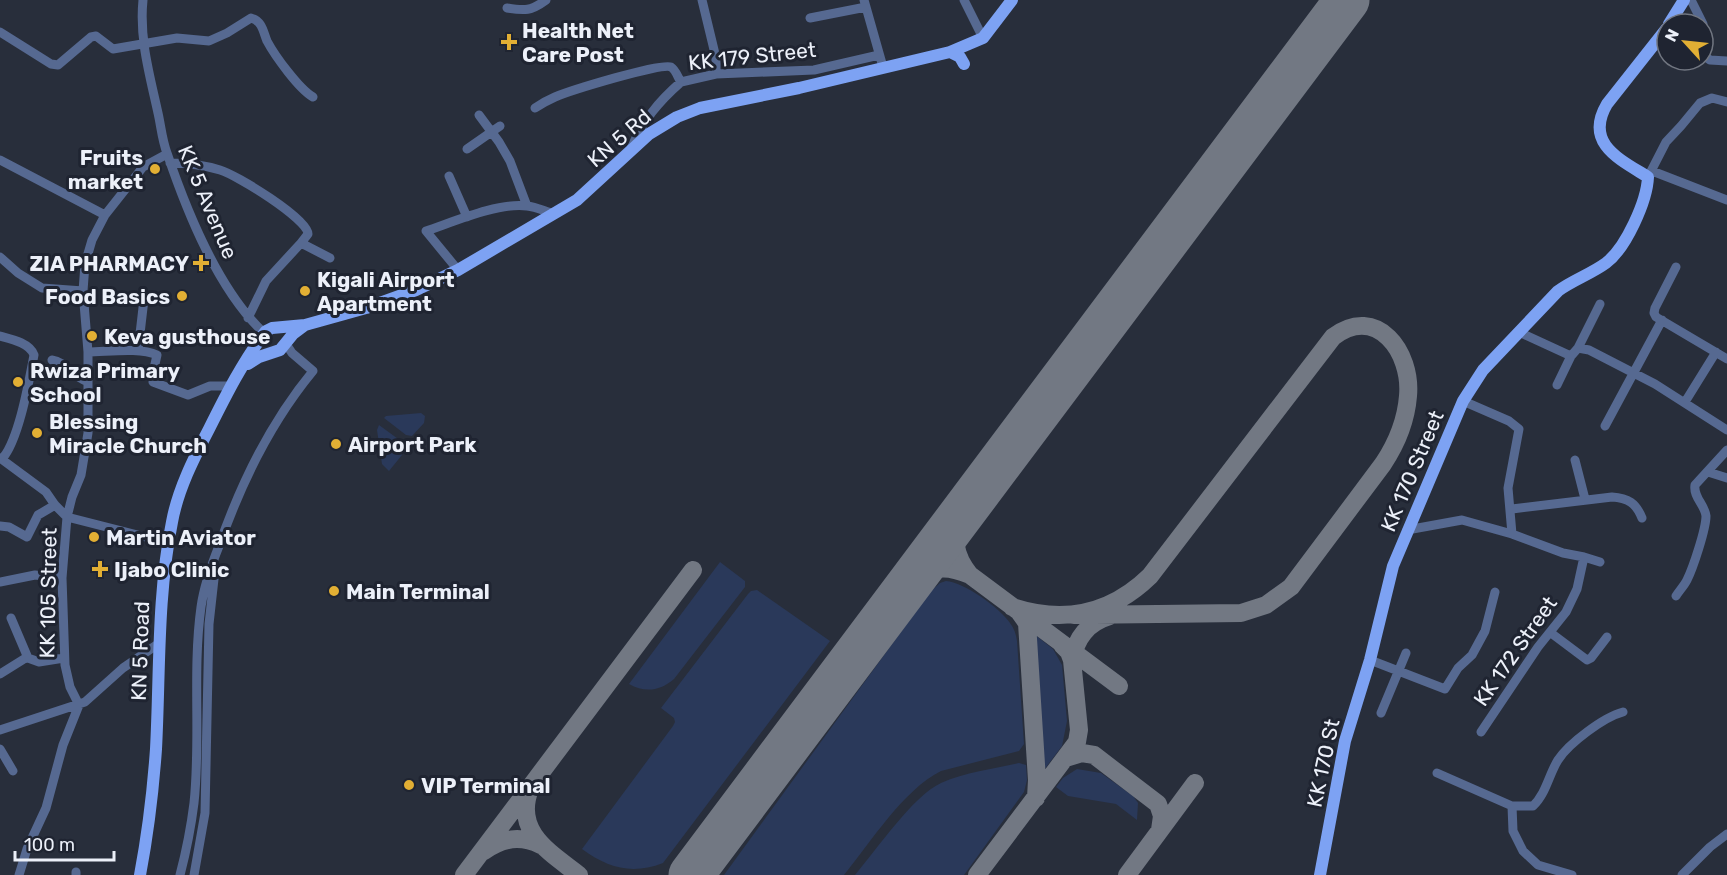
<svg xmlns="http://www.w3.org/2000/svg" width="1727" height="875" font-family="Rubik,sans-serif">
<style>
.green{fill:#2a395a}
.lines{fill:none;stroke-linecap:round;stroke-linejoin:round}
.taxiway{stroke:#727883;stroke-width:18}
.runway{stroke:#727883;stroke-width:45}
.minor{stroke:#566991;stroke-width:9}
.major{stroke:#7da2f3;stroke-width:12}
.poi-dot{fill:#e2af34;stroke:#1f2431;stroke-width:2}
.labels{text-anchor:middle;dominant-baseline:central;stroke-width:6;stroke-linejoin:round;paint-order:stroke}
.poi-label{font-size:21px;font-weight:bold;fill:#ecf0f9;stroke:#1f2431;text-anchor:start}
.street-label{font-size:21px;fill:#ecf0f9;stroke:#1f2431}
</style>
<rect width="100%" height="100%" fill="#282e3b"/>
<path class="green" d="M421,413L425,416L424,423L412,436L406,435L384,418L386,416Z
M379,425L405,444L402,455L389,471L382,464L377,430Z
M720,562L745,581V587L674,679C660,691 645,693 629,684Z
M946,581C964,582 1000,608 1010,623C1014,628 1016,634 1017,641L1024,744L1019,751L941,771C903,790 871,842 844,875H724L930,592L940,583Z
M757,590L830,641L663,863C632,875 608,868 582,849L673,726L675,722L674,718L661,708L748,594L751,591Z
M1034,634L1053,649L1062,665L1067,721L1062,746L1044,770Z
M1019,763L1026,765L1027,780L1024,792L964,875H855C877,849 913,796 941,783C965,772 994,769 1019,763Z
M1077,769L1101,773L1133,796L1138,803L1137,820L1116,804L1068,796L1056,787L1063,778Z"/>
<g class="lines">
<path class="taxiway" d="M962,514C951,537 954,555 970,575
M913,580C935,566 946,565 970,575L1119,686
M1012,607C1064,624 1111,614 1150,576L1333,337C1377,304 1412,352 1408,396C1406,421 1397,443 1383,464L1291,587L1266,605L1241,613L1074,615
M1020,613L1027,623L1037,780L1036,798
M1072,660C1076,638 1087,623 1110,616
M1066,758L1082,753L1094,755L1158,804L1162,816L1160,830
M530,789C513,832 551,853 579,875
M484,851C503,838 520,835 541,845
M464,875L693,570
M977,875L1077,742L1079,730L1072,660L1069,652L1062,645
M1127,875L1195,783"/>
<path class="runway" d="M691,875L1347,0"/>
<path class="minor" d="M143,0C139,39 150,76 158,113C161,126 162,140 167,153C187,212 218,290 264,333
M702,0L716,58V74
M864,0L883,67
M964,0L983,38
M1689,0L1692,2L1703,24
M507,8C525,11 531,11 546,0
M810,18L866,7
M1703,25V53
M0,32L51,64L58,65L91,37L96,36L113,49L177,38L209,41L227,33L251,18C262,21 263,31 267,41C275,56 299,89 313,97
M1703,55L1710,60L1727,61
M535,108C541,104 548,100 555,97C569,91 662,62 671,67C676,70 678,78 681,82L716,74L814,70L879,55
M479,115L499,142L510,161L527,206
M631,148C644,120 657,103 681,82
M467,149L500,126
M0,160L105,215
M170,163C187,163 204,165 220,170C237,175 308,219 308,234L301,243
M1652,171L1727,200
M449,176L467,217
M1648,177L1666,142L1681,126L1700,103L1712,98L1727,102
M0,257L18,273L42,288L83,291
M1676,267L1655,308L1654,313L1656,317L1727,359
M458,270L426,231C453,222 499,202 527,206C537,207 546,212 555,214
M248,318L266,281L301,243L330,258
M1521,333L1571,356L1578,348L1589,350L1655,384L1727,430
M0,336C11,339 30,343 34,355C29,381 19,440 2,459
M1578,348L1600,304
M138,351L144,299
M88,352C107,352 140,347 157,355L153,373
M52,360C66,362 71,376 88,382
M153,382L188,395L210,386H231
M1557,385L1571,356
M1463,401L1509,421L1519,429L1508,488L1512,534
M1685,402L1716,352
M1605,426L1662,320
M0,458L46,492L55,505L67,517L169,543
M1575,460L1585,499
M1708,472L1727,478
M1512,509L1612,497C1628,498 1636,503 1642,518
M0,526L9,527L27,537L38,515L55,505
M1407,530L1462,520L1512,534L1563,553L1584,557L1577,589L1566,612L1538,647L1481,732
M1584,557L1600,562
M0,582L35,575L62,578
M1676,596C1679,591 1684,586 1687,580C1693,568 1706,529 1706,516C1705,505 1693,497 1695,485L1727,450
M11,618L28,658
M1551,633L1587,660L1591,658L1607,637
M1370,660L1445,689L1458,668L1472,655L1485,631L1495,592
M0,674L24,659L28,658L39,662L64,658
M1381,713L1406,653
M0,730L85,702L123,668L158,644
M0,749L13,771
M1437,773L1512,806L1513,831L1523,851L1538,865L1572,875
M1512,806H1533C1546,794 1549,774 1558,760C1569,743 1604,717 1623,712
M19,875L27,849L46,808L63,745L79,705L70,687L65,665L62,578L67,517L72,497L81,475L88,433V352L83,291L85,264L92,240L105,215L143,167L167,154
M76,875V872
M180,875C186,852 191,827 194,803C201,738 192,672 201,607C204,586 211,566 219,546C241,483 270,423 313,371L292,353L286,344
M194,875L205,813L209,624L215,570
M1682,875L1710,847L1727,834"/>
<path class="major" d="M1669,24L1684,0
M950,52L960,57L964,64
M248,364L259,357L280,350L293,334L305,325
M140,875C148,833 153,791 156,749C160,673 157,597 172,522C178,489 194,458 209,429C226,395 243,361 266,331L272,328L305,325L366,308L416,290L458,270L577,200L649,134L677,117L700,108L799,88L950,52L983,38L1012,0
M1320,875L1345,741L1370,660L1393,566L1463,401L1483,370L1558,291C1573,280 1591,274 1606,263C1626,248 1647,201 1648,177C1619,159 1584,143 1607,104L1667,28"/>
</g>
<g class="poi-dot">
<path d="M506 33h6v6h6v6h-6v6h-6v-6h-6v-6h6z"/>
<circle cx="155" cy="169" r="6"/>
<path d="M198 254h6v6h6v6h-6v6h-6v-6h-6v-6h6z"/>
<circle cx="305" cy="291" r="6"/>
<circle cx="182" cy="296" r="6"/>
<circle cx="92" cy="336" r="6"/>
<circle cx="18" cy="382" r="6"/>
<circle cx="37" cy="433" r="6"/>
<circle cx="336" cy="444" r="6"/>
<circle cx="94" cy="537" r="6"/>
<path d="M97 560h6v6h6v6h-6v6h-6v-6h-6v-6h6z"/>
<circle cx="334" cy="591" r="6"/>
<circle cx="409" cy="785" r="6"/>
</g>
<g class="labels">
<g class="poi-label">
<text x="522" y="30">Health Net<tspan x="522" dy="24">Care Post</tspan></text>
<text x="143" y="157" text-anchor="end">Fruits<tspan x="143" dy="24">market</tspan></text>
<text x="189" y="263" text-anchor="end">ZIA PHARMACY</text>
<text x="317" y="279">Kigali Airport<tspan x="317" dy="24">Apartment</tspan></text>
<text x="170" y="296" text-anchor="end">Food Basics</text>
<text x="104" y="336">Keva gusthouse</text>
<text x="30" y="370">Rwiza Primary<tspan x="30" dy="24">School</tspan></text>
<text x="49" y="421">Blessing<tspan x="49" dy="24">Miracle Church</tspan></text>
<text x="348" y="444">Airport Park</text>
<text x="106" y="537">Martin Aviator</text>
<text x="114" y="569">Ijabo Clinic</text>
<text x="346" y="591">Main Terminal</text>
<text x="421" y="785">VIP Terminal</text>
</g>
<g class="street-label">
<text transform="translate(752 56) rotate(-6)">KK 179 Street</text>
<text transform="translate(619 138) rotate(-41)">KN 5 Rd</text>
<text transform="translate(208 202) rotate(67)">KK 5 Avenue</text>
<text transform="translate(1412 471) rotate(-67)">KK 170 Street</text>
<text transform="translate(48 593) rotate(-89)">KK 105 Street</text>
<text transform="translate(140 651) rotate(-88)">KN 5 Road</text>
<text transform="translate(1515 651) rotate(-55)">KK 172 Street</text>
<text transform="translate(1323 763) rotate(-78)">KK 170 St</text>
</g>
</g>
<g transform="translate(1685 42) rotate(297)"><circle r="28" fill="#1f2431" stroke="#717681" stroke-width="1.5"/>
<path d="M0-4.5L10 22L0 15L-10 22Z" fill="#e2af34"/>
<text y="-9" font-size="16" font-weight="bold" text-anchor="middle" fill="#ecf0f9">N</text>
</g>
<path d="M15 851v9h99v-9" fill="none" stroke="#ecf0f9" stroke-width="3"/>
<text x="24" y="851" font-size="18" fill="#ecf0f9" stroke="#1f2431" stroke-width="4.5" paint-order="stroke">100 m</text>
</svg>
